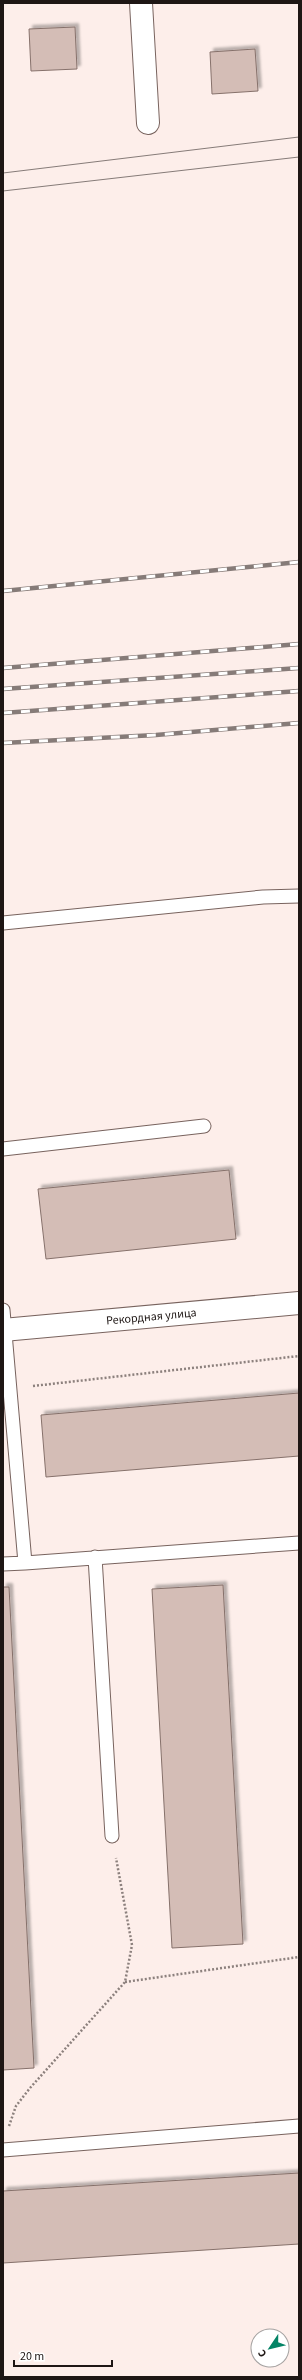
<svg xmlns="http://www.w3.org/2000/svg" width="302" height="2380" font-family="'Source Sans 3',sans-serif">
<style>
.building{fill:#d4bdb6;stroke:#86716b;filter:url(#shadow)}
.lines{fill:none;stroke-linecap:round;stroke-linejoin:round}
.lane-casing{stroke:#78635e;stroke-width:15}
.street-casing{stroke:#78635e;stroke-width:24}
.secondary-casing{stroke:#78635e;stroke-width:24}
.path{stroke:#8c807d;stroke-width:2.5;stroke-dasharray:2 2;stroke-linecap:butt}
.lane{stroke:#fff;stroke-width:13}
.street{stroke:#fff;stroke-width:22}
.secondary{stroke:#fff;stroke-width:22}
.tram{stroke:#867b78;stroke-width:1}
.rail-casing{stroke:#867b78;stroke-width:4.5}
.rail{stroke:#fff;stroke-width:3;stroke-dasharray:9;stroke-linecap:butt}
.labels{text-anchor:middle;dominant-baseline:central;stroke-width:3;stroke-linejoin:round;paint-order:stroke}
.street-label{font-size:12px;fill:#1e1614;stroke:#fff}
</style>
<defs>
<filter id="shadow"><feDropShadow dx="3.5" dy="-3.5" stdDeviation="1" flood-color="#0004"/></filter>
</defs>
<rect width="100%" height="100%" fill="#fdeeea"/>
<path class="building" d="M75,27L77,69L31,71L29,29Z
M255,49L258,91L212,94L210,52Z
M229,1170L236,1239L46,1259L38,1189Z
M299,1393V1456L46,1477L41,1415Z
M223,1585L243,1944L172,1948L152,1589Z
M3,1587H9L34,2068L3,2070Z
M299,2173V2244L3,2263V2191Z"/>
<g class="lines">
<g class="lane-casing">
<path id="lane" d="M3,923L263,897L299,896
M3,1149L204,1126
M3,1310L25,1563L3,1564
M95,1557L112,1836
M25,1563L299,1543
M3,2150L299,2126"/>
</g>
<g class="street-casing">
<path id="street" d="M141,3L148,123"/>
</g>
<g class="secondary-casing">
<g id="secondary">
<path id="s1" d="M3,1330L299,1303"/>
</g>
</g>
<path class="path" d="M33,1386L299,1356
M125,1982L299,1957
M9,2126L16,2106L30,2088L125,1982L132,1945L116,1858"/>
<use href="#lane" class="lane"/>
<use href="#street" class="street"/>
<use href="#secondary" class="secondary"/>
<path class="tram" d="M3,173L299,137
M3,191L299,157"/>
<g class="rail-casing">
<path id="rail" d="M3,591L299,562
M3,668L299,644
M3,689L299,668
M3,713L299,691
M3,743L156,735L299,723"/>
</g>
<use href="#rail" class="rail"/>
</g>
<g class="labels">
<g class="street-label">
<text stroke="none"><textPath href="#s1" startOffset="149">Рекордная улица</textPath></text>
</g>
</g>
<rect width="302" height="2380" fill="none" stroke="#1e1614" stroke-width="8"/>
<g transform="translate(270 2348) rotate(235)"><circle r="19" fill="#ffffff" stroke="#a5a2a1"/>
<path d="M0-3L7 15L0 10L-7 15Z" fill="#048466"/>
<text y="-6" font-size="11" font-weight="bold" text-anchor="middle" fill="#1e1614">С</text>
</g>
<path d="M14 2360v6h98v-6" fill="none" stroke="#1e1614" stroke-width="2"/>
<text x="20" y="2360" font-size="12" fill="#1e1614" stroke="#ffffff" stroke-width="3" paint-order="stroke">20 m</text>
</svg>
